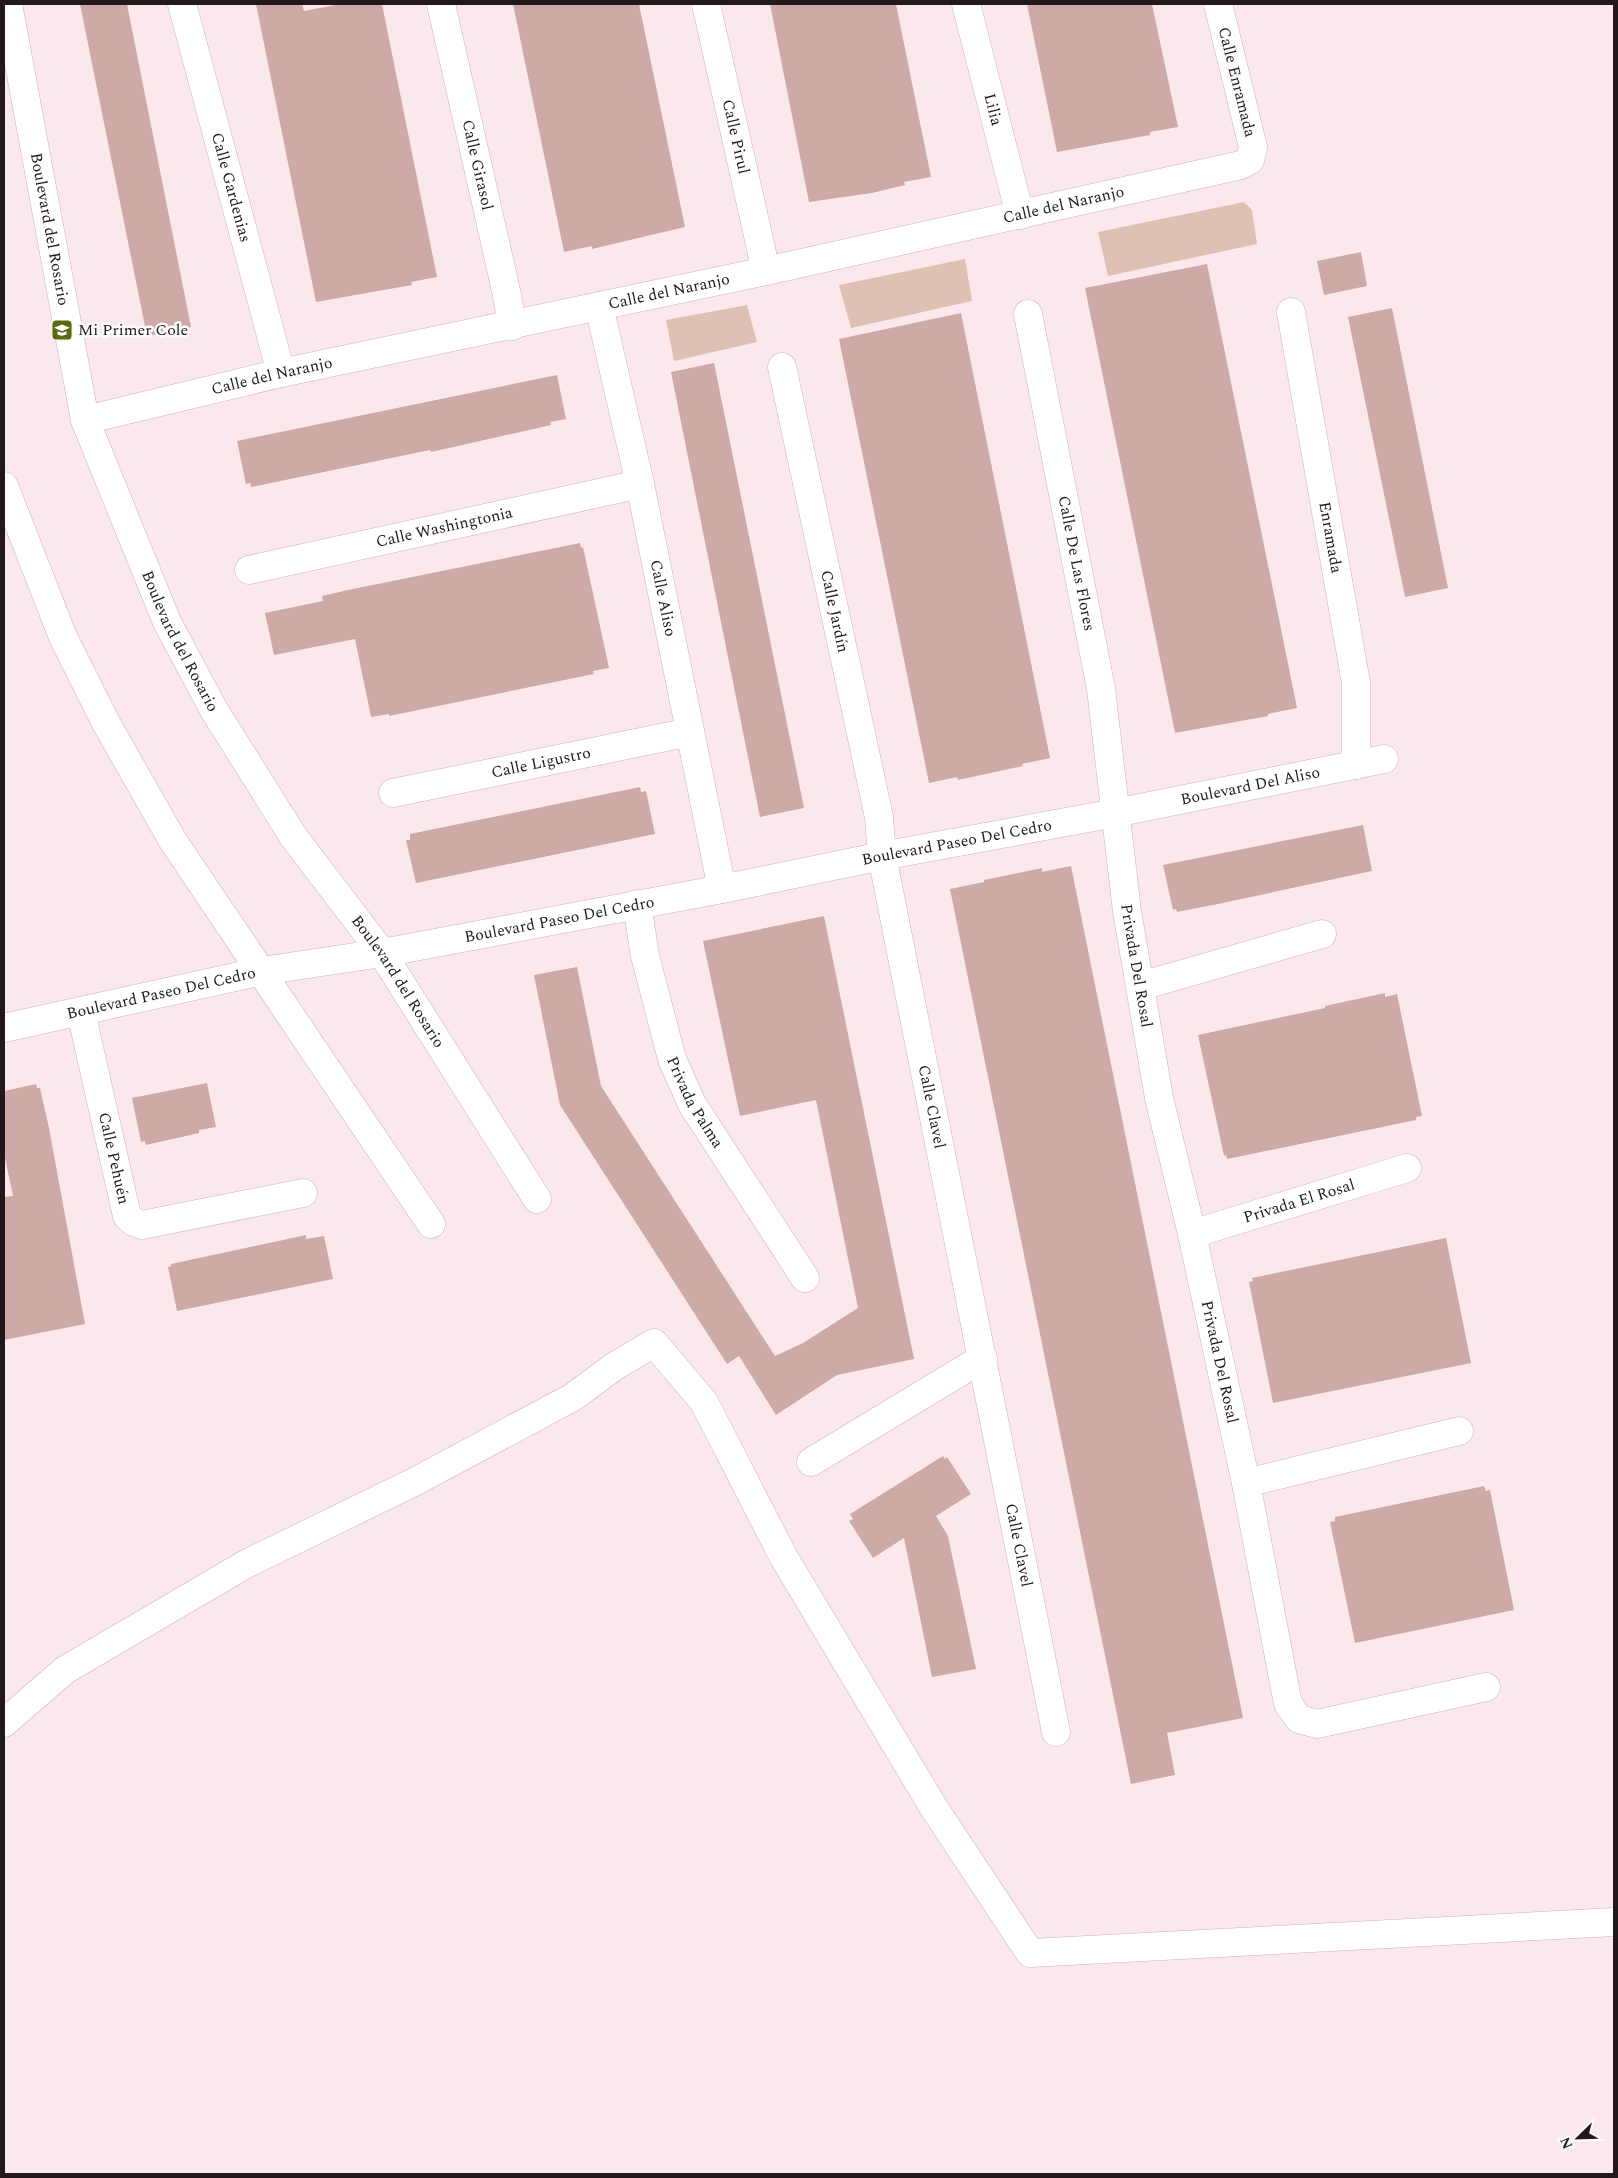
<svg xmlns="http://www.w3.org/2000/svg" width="1618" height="2178" font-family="Spectral,serif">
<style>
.green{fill:#dfc1b3}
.building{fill:#ceaaa7}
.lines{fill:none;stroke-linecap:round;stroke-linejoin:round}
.street-casing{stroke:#ceafb7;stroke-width:29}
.secondary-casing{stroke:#ceafb7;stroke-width:29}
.street{stroke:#fff;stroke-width:28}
.secondary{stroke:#fff;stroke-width:28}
.labels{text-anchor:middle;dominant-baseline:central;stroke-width:5;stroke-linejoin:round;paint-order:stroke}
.street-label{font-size:16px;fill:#22171a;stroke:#fbfbfb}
.poi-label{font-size:16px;fill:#22171a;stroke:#fbfbfb;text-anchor:start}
</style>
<rect width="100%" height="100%" fill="#fbe8ed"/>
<path class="green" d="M1244,202L1252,210L1257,244L1108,276L1098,232Z
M965,259L972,301L851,328L839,285Z
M747,305L757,342L674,361L666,320Z"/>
<path class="building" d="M80,4H127L191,327L147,336Z
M256,4H302L304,11L341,4H382L437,277L411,282L412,285L316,302Z
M513,4H639L685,227L592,249V246L564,252Z
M770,4H896L931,177L904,182L905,185L872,193L809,202Z
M1027,4H1152L1178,127L1150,132V135L1057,152Z
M1361,252L1367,286L1324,295L1317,261Z
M1207,264L1297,708L1268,714V716L1175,733L1085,288Z
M1392,308L1448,588L1405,597L1348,317Z
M961,313L1050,758L1022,764L1023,766L958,780L957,777L929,783L839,339Z
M714,363L804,808L760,817L671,372Z
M557,375L566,419L550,422L551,425L431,452L430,450L251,487L250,483L246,484L237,441Z
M580,543L581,548L583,547L609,668L593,671L594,674L389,716V714L371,717L355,639L274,655L265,613L323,601L322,596L348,590Z
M640,787L641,792L646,791L655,834L416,883L406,840H410V834Z
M1363,825L1372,871L1218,904L1177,912L1176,909L1173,910L1163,865Z
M1071,866L1243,1718L1167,1733L1175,1775L1131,1784L950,889L984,882V880L1042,868V872Z
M824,916L914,1359L837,1375L776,1415L739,1356L727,1364L560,1105L534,975L577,967L601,1086L775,1356L803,1343L858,1308L816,1100L740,1116L703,941Z
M1385,993V997L1397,994L1422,1116L1416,1117V1120L1227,1159L1226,1155L1224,1156L1198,1035L1325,1008V1006Z
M207,1083L216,1127L199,1130V1133L146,1145L145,1141L141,1142L132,1098Z
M36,1084L37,1088H40L49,1128L85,1324L4,1340V1197L13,1196L4,1153V1091Z
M306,1235V1239L324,1236L333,1279L177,1311L168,1267L171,1266V1264Z
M1446,1238L1471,1363L1273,1403L1249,1282L1253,1281L1252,1278Z
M943,1456L945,1459L947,1457L971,1494L936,1516L948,1536L976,1669L932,1677L904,1538L873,1558L849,1521L853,1519L850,1514Z
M1484,1486L1486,1491L1490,1490L1514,1610L1355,1643L1330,1522L1335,1521V1517Z"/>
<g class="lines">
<g class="street-casing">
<g id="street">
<path id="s1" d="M182,4L281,373"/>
<path id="s2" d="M441,4L507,295L512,326"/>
<path id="s3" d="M706,4L766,271"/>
<path id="s4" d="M966,4L1020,215"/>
<path id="s5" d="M599,306L640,484L722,889"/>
<path id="s6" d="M1291,312L1356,683V765"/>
<path id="s7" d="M1028,314L1101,689L1127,911L1159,1098L1192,1234L1246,1483L1288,1704L1299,1719L1317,1724L1486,1687"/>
<path id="s8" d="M782,367L879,817L882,856L1056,1732"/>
<path id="s9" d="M85,420L281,373L766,271L1241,165L1250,160L1253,147L1218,4"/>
<path id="s10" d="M249,570L640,484"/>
<path id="s11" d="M393,793L690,732"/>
<path id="s12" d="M1115,813L1384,759"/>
<path id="s13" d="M637,904L645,956L672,1059L692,1104L805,1278"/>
<path d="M1141,986L1322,934"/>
<path id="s14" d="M81,1012L127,1216L134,1222L142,1225L303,1193"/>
<path id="s15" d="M1192,1234L1407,1168"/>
<path d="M811,1462L983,1358"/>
<path d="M1246,1483L1459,1431"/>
<path d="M4,1723L65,1670L246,1564L418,1480L573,1397L615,1366L654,1343L704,1402L783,1556L934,1808L1030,1953L1614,1922"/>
</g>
</g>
<g class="secondary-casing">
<g id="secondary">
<path id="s16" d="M8,4L85,420L167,622L214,710L293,836L382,953L537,1199"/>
<path d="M4,486L63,637L106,723L173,841L431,1224"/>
<path id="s17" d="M4,1028L262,971L382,953L722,889L882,856L1115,813"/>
</g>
</g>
<use href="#street" class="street"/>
<use href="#secondary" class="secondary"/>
</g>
<defs>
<g id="school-square" transform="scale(1.125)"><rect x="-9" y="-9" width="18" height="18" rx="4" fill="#5d6a12" stroke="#fbfbfb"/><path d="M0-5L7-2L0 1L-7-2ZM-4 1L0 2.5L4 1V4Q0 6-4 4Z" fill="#fff"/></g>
</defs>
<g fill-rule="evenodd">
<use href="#school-square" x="62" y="330"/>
</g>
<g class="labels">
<g class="street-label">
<text transform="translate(1237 82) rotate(76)">Calle Enramada</text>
<text stroke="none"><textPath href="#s4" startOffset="109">Lilia</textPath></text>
<text stroke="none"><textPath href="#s3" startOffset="136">Calle Pirul</textPath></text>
<text stroke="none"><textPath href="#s2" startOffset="165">Calle Girasol</textPath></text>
<text stroke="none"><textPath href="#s1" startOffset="190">Calle Gardenias</textPath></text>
<text stroke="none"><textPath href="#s9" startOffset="1002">Calle del Naranjo</textPath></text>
<text stroke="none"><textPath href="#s16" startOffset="229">Boulevard del Rosario</textPath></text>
<text stroke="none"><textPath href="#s9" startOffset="598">Calle del Naranjo</textPath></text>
<text stroke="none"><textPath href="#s9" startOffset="192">Calle del Naranjo</textPath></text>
<text stroke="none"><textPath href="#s10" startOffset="200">Calle Washingtonia</textPath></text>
<text stroke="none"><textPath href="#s6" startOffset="229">Enramada</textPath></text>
<text stroke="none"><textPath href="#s7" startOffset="254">Calle De Las Flores</textPath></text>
<text stroke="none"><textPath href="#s5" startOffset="299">Calle Aliso</textPath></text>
<text stroke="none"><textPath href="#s8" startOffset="250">Calle Jardín</textPath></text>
<text stroke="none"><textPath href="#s16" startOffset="664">Boulevard del Rosario</textPath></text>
<text stroke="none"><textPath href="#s11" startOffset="151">Calle Ligustro</textPath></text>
<text stroke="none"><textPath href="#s12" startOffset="138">Boulevard Del Aliso</textPath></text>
<text stroke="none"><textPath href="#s17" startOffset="971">Boulevard Paseo Del Cedro</textPath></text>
<text stroke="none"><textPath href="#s17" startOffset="566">Boulevard Paseo Del Cedro</textPath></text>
<text stroke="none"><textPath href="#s7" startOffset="661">Privada Del Rosal</textPath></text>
<text stroke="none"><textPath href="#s16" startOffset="1069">Boulevard del Rosario</textPath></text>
<text stroke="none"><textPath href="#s17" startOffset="161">Boulevard Paseo Del Cedro</textPath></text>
<text stroke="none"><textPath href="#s13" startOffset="208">Privada Palma</textPath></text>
<text stroke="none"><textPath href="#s8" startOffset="755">Calle Clavel</textPath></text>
<text stroke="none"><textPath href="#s14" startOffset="150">Calle Pehuén</textPath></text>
<text stroke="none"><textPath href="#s15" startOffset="112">Privada El Rosal</textPath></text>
<text stroke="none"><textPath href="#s7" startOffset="1066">Privada Del Rosal</textPath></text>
<text stroke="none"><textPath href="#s8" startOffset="1202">Calle Clavel</textPath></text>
</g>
<g class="poi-label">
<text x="78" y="330">Mi Primer Cole</text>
</g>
</g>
<rect width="1618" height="2178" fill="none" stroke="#22171a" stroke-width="10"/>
<g transform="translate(1578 2138) rotate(247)" stroke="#fbfbfb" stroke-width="4" paint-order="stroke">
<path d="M0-4L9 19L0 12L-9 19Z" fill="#22171a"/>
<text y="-8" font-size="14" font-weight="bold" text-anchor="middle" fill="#22171a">N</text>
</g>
</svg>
